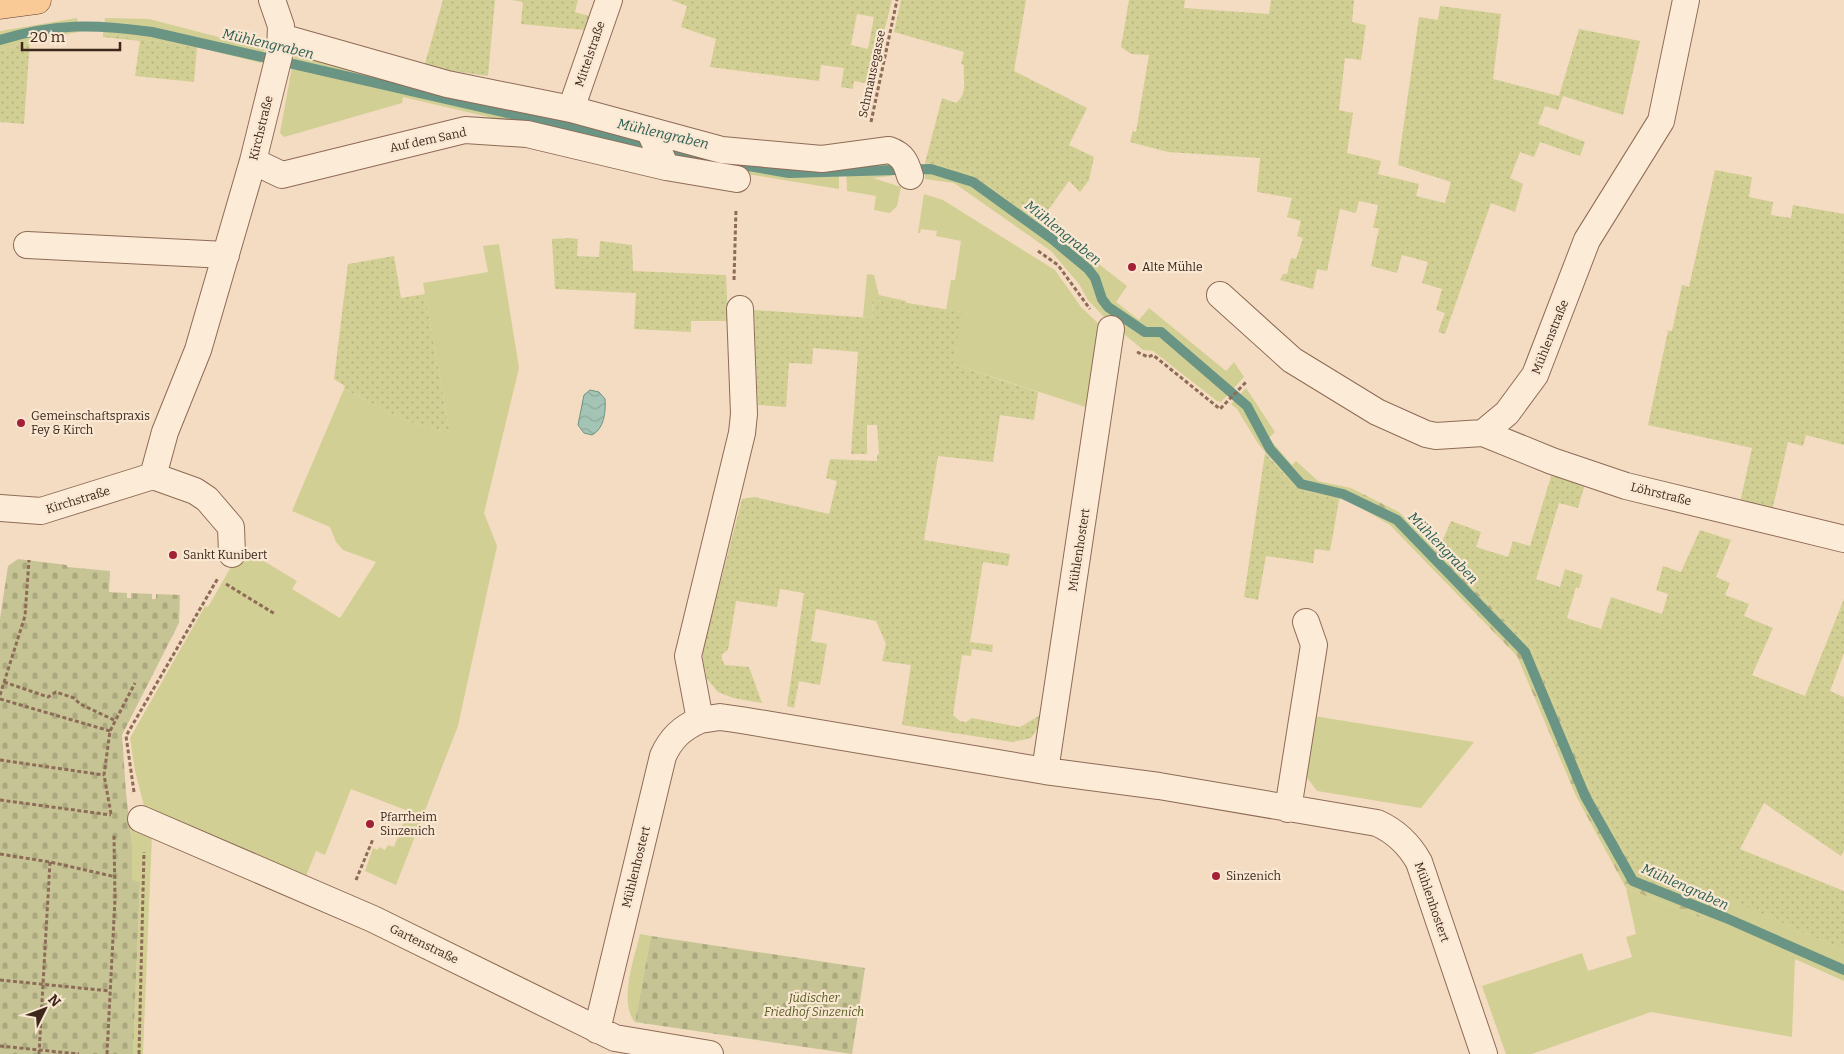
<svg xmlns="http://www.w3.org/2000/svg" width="1844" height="1054" font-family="Bitter,serif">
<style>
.green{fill:#d2cf94}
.forest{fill:url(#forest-firs)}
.cemetery{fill:url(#cemetery-stones)}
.garden{fill:url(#garden-dots);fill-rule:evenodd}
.water{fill:url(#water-waves);stroke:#6a9483}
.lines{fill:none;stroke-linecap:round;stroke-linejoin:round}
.stream{stroke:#6a9483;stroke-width:10}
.minor-casing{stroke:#8e6b57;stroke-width:28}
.primary-casing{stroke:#5c3a2b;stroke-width:29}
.path{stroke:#8e6b57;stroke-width:3;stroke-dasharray:4 2.5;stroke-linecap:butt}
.minor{stroke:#fcebd6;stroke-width:26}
.primary{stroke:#faca96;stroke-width:28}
.poi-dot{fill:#a42036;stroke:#f9e7d2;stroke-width:2}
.labels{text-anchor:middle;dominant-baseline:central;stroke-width:4.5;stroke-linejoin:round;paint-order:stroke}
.street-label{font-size:12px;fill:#3d271c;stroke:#f9e7d2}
.poi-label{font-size:12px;fill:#3d271c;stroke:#f9e7d2;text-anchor:start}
.park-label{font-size:12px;font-style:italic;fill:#565b21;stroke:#f9e7d2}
.water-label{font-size:14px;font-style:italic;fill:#2a5e52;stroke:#f9e7d2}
</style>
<defs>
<pattern id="forest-firs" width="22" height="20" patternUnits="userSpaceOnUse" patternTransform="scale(1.25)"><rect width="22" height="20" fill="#d2cf94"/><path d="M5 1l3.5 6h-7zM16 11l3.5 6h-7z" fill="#b5b27f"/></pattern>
<pattern id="cemetery-stones" width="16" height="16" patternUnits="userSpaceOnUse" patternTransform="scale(1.25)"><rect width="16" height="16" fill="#c6c494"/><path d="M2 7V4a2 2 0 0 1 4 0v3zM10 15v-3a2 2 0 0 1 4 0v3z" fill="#aba87f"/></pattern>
<pattern id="garden-dots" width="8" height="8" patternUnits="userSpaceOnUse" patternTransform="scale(1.25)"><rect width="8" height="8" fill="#d2cf94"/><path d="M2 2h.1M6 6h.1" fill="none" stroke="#b5b27f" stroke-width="1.8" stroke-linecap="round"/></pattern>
<pattern id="water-waves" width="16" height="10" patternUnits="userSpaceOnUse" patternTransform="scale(1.25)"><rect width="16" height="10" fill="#a4c5b6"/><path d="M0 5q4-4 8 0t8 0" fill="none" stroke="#8ea99c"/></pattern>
</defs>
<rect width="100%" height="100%" fill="#f3dcc1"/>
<path class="green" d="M77,18L79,32L30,40L0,51V31Z
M105,18L149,19L265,49L261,63L197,47L103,34Z
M294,56L564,120L561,134L403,97L402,103L284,137L280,133Z
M573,122L644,139L652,156L569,136Z
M744,158L839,165V189L741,173Z
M885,158L894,173L891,176L873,178L901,187L897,206L890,213L874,210L876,196L847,191L846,165Z
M925,163L963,171L976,178L1082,251L1127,286L1116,302L1139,320L1149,308L1226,371L1234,362L1244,377L1221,402L1217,401L1153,351L1143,350L1104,317L1088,300L1079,284L1051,251L954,183L925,179Z
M924,194L943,200L1055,270L1081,307L1102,327L1089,408L953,364L961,312L946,310L951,280H955L961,241L936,236L937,231L921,229L920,233H918Z
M499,244L519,368L484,513L497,546L458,726L396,885L365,871L373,848L378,850L379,847L385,850L388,845L394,847L408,811L351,789L325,855L316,851L306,876L163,819L144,806L135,771L130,738L205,606L208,607L242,548L297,581L292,589L340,618L376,562L343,550L336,542L330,527L292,511L344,389L404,420L450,434L423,283L488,272L483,246Z
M867,274L874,275L879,295L906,301V304L872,298L873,318L863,317Z
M1246,388L1275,432L1269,438L1292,465L1296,461L1318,481L1351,488L1339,500L1305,491L1299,485L1293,484L1259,445L1237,409L1231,404Z
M1314,716L1474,742L1421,808L1317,791L1305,775Z
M130,827L152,834L143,1054H133L140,882L132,881V845Z
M1626,888L1704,919L1716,893L1844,950V981L1795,959L1792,1037L1651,1012L1532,1054H1506L1482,986L1582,953L1588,971L1632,957L1626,937L1636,934Z
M640,934L651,936L635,1022C618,1003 635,956 640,934Z"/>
<path class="forest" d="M1351,488L1399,512L1531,647L1589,788L1638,876L1711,905L1704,919L1626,888L1576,796L1517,656L1390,525L1342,497Z"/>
<path class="cemetery" d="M18,559L67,565V567L110,571L109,592L127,593V598H131V593L152,594V599H156V594L180,595L179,623L122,735L126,793L132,845V880L140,882L133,1054H0V619L8,566Z
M651,936L865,968L852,1054L635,1022Z"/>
<path class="garden" d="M443,0H495L488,76L424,67Z
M511,0H578L575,12L589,16L584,30L521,24L523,2Z
M671,0H892L871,84L854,81L853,89L841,87L844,68L821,65L819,81L710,67L716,39L681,27L687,6ZM857,14L874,17L868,49L851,45Z
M901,0H1026L1014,71L1087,108L1069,145L1094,157L1089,180L1080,192L1069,181L1046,213L1059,222L1053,230L1082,251L976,178L963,171L925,163L942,98L956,103C969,93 962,79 964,65L961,64L964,52L894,32Z
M1129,0H1185L1184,8L1269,14L1271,0H1354L1352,22L1366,25L1361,60L1345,58L1339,110L1353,113L1347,153L1381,161L1378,174L1419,184L1416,196L1445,203L1451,182L1398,165L1419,17L1438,20L1440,6L1501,14L1493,79L1559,96L1579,29L1640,41L1623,115L1563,96L1558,110L1545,106L1538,124L1585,142L1580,156L1540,142L1534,157L1520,152L1510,178L1523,184L1515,212L1491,203L1445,334L1438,332L1445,313L1436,310L1442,289L1422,283L1428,262L1402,255L1397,273L1371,266L1379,228H1373L1378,205L1359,201L1356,213L1340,209L1327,271L1317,269L1313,289L1280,280L1283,274H1287L1291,258L1296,259L1303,238L1297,236L1301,221L1287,217L1292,198L1257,192L1260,158L1168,152L1130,142L1133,131L1136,132L1149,55L1131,54L1121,47Z
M103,34L197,47L194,82L135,76L140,41L103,37Z
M30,40L24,124L0,122V51Z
M1715,170L1752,177L1749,197L1773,202L1771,215L1791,218L1793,205L1844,214V445L1806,435L1803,446L1788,442L1772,511L1740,503L1752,448L1648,425L1668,331L1664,330L1672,331L1682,285L1689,287Z
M570,238L578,239L577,256L599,257L600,241L632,245L633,271L726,275L728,321H691V332L634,329L636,293L555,289L552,239Z
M394,256L401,298L425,294L450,434L404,420L344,389L345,386L334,379L348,264Z
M872,297L962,312L953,364L1038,392L1034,420L1000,415L993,462L938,456L924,540L1010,554L1008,566L983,562L970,642L993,645L992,652L972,649L971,656L962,655L953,715L960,721L966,722L972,718L1020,727L1042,714L1041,724L1031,738L1012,742L902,725L911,665L882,661L886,644L876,621L816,609L811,641L827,644L820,685L799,681L794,708L787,706L804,593L780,589L777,607L736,601L728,650L722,654V660L725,665L749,667L762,703L733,698L718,692L707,679L703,662V650L742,499L754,497L829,514L837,481L826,478L830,459L877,461V455L879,454L877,425H867V454H851L858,352L813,348L812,364L789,363L786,407L758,405L754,310L873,318Z
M1265,453L1293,484L1299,485L1305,491L1339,500L1330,551L1315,549L1313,563L1266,556L1258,600L1244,597Z
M1552,473L1585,484L1578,508L1559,503L1536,579L1560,587L1565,569L1583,575L1579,588L1576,587L1567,618L1601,629L1611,597L1662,614L1668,594L1656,590L1663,566L1681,572L1700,530L1731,540L1716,577L1730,583L1725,595L1749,604L1744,616L1773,628L1752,675L1805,696L1844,599V653L1830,691L1844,697V850L1841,856L1764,803L1740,849L1844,891V950L1717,894L1711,905L1638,877L1589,788L1531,647L1438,551L1451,521L1481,532L1476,547L1508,557L1513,541L1530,546Z"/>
<path class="water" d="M590,390L599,392L605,399C606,412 604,429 592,435L584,433L578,425L584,395Z"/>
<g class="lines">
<path class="stream" d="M0,40C55,23 95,24 152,32L701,157
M720,161L789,173L931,169L973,182L1052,239L1088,269L1095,278L1102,299L1108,307L1145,332H1161L1247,406L1270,449L1301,484L1343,494L1397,520L1525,652L1585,796L1633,881L1726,918L1844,970"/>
<g class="minor-casing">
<path id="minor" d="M281,37L447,84L571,109L722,150L822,159L889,150C903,155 906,162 910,176
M571,109L609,0
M253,161L282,175L465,130L527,134L666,167L649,130
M666,167L737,179
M27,245L226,255
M1220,295L1292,360L1377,412L1426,434L1436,436L1483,433L1507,413L1535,375L1587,240L1661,121L1686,0
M1483,433L1552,461L1626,486L1844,539
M153,476L165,432L198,350L253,161L280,52L281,26L272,0
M0,508L41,511L153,476L195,491L207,499L231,527L232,554
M700,720L720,717L741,720L1045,771L1159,786L1377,823C1395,831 1409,844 1419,862L1484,1054
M1045,771L1111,329
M1288,809L1314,645L1306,622
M141,819L373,919L615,1038L710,1054
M597,1030L663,756C671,738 682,728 700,720L688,656L742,433L744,414L740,309"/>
</g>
<g class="primary-casing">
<path id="primary" d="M0,5L37,0"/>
</g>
<path class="path" d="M871,122L897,0
M1038,251L1058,265L1090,309
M734,280L736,209
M1137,352L1148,357L1153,355L1220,409L1247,381
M226,584L275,614
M4,682L48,697L56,692L74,698L80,704L114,720
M0,695L25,616L29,560
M0,699L110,731
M0,760L104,775
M134,792L126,736L218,578
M0,800L111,815
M111,814L104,775L110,731L135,683
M0,854L50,862L116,877
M356,880L373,839
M0,980L110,991
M0,1046L79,1054
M39,1054L50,862
M107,1054L115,899L114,835
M139,1054L144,852"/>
<use href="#minor" class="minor"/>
<use href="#primary" class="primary"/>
</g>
<g class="poi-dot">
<circle cx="1132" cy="267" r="5"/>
<circle cx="21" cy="423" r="5"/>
<circle cx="173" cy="555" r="5"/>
<circle cx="370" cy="824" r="5"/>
<circle cx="1216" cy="876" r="5"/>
</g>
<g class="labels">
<g class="street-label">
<text transform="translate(590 54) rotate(-71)">Mittelstraße</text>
<text transform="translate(872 74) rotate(-78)">Schmausegasse</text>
<text transform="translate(261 128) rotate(-76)">Kirchstraße</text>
<text transform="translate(428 140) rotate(-12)">Auf dem Sand</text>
<text transform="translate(1550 337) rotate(-68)">Mühlenstraße</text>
<text transform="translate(1661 494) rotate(14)">Löhrstraße</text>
<text transform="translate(78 500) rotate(-17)">Kirchstraße</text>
<text transform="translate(1079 550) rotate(-81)">Mühlenhostert</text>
<text transform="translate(636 867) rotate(-76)">Mühlenhostert</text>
<text transform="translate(1432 902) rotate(71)">Mühlenhostert</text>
<text transform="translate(424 944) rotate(26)">Gartenstraße</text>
</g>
<g class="poi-label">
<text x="1142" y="267">Alte Mühle</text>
<text x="31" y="416">Gemeinschaftspraxis<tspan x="31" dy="14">Fey &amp; Kirch</tspan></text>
<text x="183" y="555">Sankt Kunibert</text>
<text x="380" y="817">Pfarrheim<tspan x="380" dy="14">Sinzenich</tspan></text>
<text x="1226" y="876">Sinzenich</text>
</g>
<g class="park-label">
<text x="814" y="998">Jüdischer<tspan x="814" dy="14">Friedhof Sinzenich</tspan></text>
</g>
<g class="water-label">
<text transform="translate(268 44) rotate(13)">Mühlengraben</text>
<text transform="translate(663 134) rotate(13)">Mühlengraben</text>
<text transform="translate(1063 233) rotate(39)">Mühlengraben</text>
<text transform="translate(1443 548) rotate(46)">Mühlengraben</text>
<text transform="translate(1685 887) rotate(24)">Mühlengraben</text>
</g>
</g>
<g transform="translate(45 1009) rotate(48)" stroke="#f9e7d2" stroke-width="4" paint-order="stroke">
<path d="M0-4L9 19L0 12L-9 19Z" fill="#3d271c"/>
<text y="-8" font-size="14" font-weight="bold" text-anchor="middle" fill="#3d271c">N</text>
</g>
<path d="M22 42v8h98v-8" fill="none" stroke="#3d271c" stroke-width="2.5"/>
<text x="30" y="42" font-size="15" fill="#3d271c" stroke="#f9e7d2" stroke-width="4" paint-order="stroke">20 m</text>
</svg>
